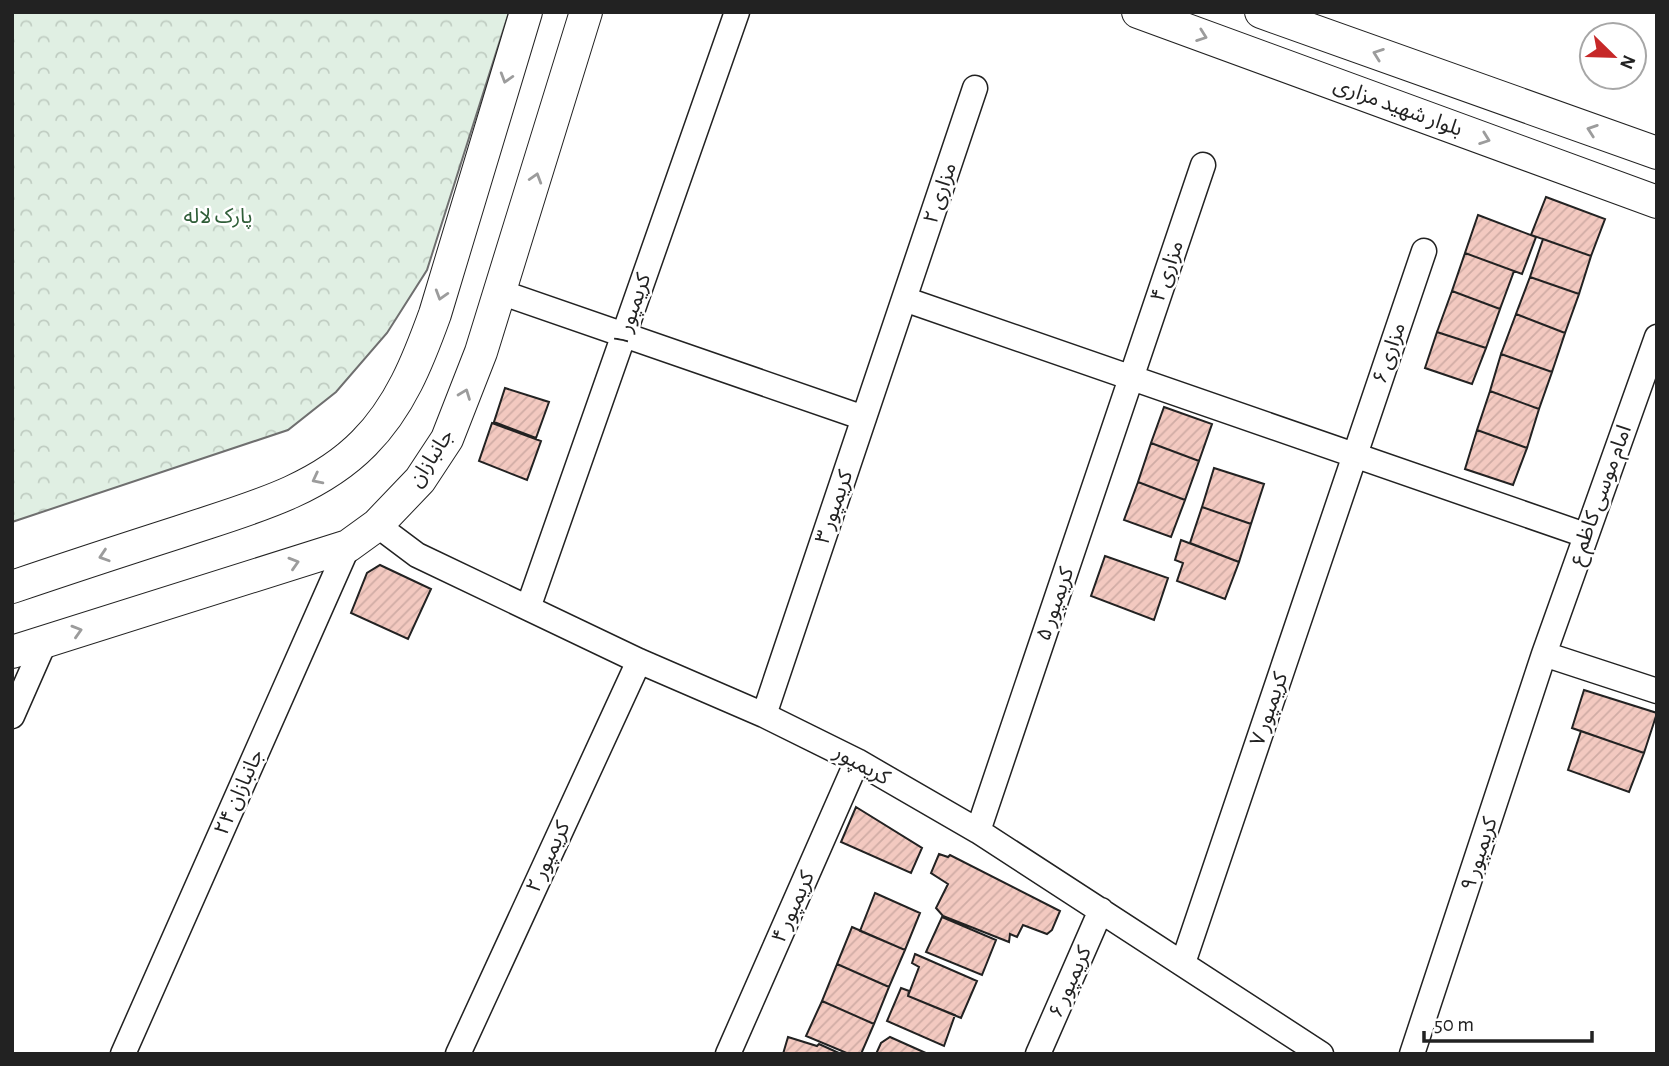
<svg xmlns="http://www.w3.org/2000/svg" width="1669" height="1066" font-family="'Alegreya Sans','Noto Sans Arabic',sans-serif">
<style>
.park{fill:url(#park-crowns);stroke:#6f6f6f;stroke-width:2}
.building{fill:url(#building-hatch);stroke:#222;stroke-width:2}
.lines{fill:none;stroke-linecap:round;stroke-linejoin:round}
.minor-casing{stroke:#222;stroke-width:27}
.major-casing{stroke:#222;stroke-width:34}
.minor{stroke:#fff;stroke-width:24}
.major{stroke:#fff;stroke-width:32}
.oneway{stroke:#9c9c9c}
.labels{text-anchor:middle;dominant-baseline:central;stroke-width:5;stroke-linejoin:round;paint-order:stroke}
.street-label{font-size:21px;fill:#222;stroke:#fff}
.park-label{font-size:21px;fill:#2f5e38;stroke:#fff}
</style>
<defs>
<pattern id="park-crowns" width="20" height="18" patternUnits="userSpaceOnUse" patternTransform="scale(1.75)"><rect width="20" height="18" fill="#e0efe3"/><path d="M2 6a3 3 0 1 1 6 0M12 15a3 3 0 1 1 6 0" fill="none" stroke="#c0cdc2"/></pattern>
<pattern id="building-hatch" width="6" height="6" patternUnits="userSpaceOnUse" patternTransform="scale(1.75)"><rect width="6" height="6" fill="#f3c9c0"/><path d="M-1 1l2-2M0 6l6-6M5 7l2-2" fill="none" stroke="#d0aca5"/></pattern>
</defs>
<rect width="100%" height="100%" fill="#fff"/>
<path class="park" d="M12,12H509L427,270L387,333L336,392L288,430L12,522Z"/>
<path class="building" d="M1546,197L1605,219L1591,256L1531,235Z
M1478,215L1536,237L1522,274L1465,253Z
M1543,239L1591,256L1579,294L1530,277Z
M1465,253L1514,271L1500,309L1452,291Z
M1530,277L1579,294L1565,333L1516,314Z
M1452,291L1500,309L1486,348L1437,332Z
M1516,314L1565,333L1552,372L1501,354Z
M1437,332L1486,348L1472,384L1425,368Z
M1501,354L1552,372L1539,409L1490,391Z
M505,388L549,402L536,438L494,422Z
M1490,391L1539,409L1527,448L1477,430Z
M1164,407L1212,424L1199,461L1151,443Z
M492,423L541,441L527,480L479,461Z
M1477,430L1527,448L1513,485L1465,469Z
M1151,443L1199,461L1185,500L1138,482Z
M1214,468L1264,484L1251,524L1202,507Z
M1138,482L1185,500L1171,537L1124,520Z
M1202,507L1251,524L1239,562L1190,543Z
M1181,540L1239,562L1225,599L1177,581L1183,563L1175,560Z
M1105,556L1168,578L1154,620L1091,596Z
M380,565L431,589L408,639L351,613L367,573Z
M1584,690L1657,713L1644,753L1572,728Z
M1581,731L1644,753L1629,792L1568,770Z
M856,807L922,848L911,873L841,842Z
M939,854L948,857L950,855L1060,911L1052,930L1047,934L1023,925L1017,937L1010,934L1009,942L943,916L936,908L948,884L931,873Z
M875,893L920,913L905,950L860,931Z
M942,917L996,940L982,975L926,952Z
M852,927L905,950L889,987L837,964Z
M915,954L977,981L961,1018L908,996L919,967L912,963Z
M837,964L889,987L874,1024L822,1001Z
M901,988L909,991L908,996L955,1015L944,1046L887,1021Z
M822,1001L874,1024L861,1054H849L806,1036Z
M788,1037L817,1046L819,1044L841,1054H783Z
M890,1037L928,1054H876L881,1043Z"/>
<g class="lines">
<g class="minor-casing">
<path id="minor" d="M500,292L864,418
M904,299L1585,535
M377,525L417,555L639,661L764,715L857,761L978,831L1321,1054
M528,608L737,12
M1544,654L1657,691
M764,715L975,88
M12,716L45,641
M978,831L1203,165
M1183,963L1424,251
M123,1054L348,546
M458,1054L639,661
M728,1054L857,761
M1038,1054L1101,910
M1412,1054L1544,654L1657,337"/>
</g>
<g class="major-casing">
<path id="major" d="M1138,12L1657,202
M1261,12L1657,153
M12,587C68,568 123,550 179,532C244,510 315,493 364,443C400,407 418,361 435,314L526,12
M12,652L348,546L377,525L420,480L447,439L481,352L586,12"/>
</g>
<use href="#minor" class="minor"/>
<use href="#major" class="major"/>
</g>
<defs><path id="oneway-chevron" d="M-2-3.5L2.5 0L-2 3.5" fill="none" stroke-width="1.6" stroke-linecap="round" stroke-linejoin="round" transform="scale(1.75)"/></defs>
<g class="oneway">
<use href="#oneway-chevron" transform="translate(1202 36) rotate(20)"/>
<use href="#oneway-chevron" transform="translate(1378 54) rotate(-160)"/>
<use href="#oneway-chevron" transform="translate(506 78) rotate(107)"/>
<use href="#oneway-chevron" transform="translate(1592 130) rotate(-161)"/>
<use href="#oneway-chevron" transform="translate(1485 139) rotate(20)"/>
<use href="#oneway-chevron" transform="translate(536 178) rotate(-73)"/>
<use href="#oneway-chevron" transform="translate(441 295) rotate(107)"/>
<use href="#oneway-chevron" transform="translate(465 394) rotate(-69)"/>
<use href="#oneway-chevron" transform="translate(317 479) rotate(153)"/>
<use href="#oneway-chevron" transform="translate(104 556) rotate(162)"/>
<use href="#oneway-chevron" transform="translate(294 563) rotate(-17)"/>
<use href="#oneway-chevron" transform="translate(77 631) rotate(-17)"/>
</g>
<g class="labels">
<g class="street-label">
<text transform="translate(1398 107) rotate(20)">بلوار شهید مزاری</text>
<text transform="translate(940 193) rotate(-71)">مزاری ۲</text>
<text transform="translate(1167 271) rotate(-71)">مزاری ۴</text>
<text transform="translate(632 310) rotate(-71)">کریمپور ۱</text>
<text transform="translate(1389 353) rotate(-71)">مزاری ۶</text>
<text transform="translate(431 458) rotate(-57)">جانبازان</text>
<text transform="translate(1600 495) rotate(-70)">امام موسی کاظم ع</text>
<text transform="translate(834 507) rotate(-71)">کریمپور ۳</text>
<text transform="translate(1055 604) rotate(-71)">کریمپور ۵</text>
<text transform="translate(1269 709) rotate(-71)">کریمپور ۷</text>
<text transform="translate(862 765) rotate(29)">کریمپور</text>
<text transform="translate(239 792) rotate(-66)">جانبازان ۲۴</text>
<text transform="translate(1479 854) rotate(-72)">کریمپور ۹</text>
<text transform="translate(548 857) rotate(-65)">کریمپور ۲</text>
<text transform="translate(793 907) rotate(-66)">کریمپور ۴</text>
<text transform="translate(1070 982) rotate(-66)">کریمپور ۶</text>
</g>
<g class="park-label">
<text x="218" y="216">پارک لاله</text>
</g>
</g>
<rect width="1669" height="1066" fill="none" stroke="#222222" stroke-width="28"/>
<g transform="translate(1613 56) rotate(113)"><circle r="33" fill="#ffffff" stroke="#a7a7a7" stroke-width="2"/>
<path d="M0-5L12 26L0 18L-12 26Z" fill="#c62828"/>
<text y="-10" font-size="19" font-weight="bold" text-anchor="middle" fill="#222222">N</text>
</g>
<path d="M1424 1031v10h168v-10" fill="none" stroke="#222222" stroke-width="3.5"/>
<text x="1434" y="1031" font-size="21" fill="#222222" stroke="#ffffff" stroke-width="5" paint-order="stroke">50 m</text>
</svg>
